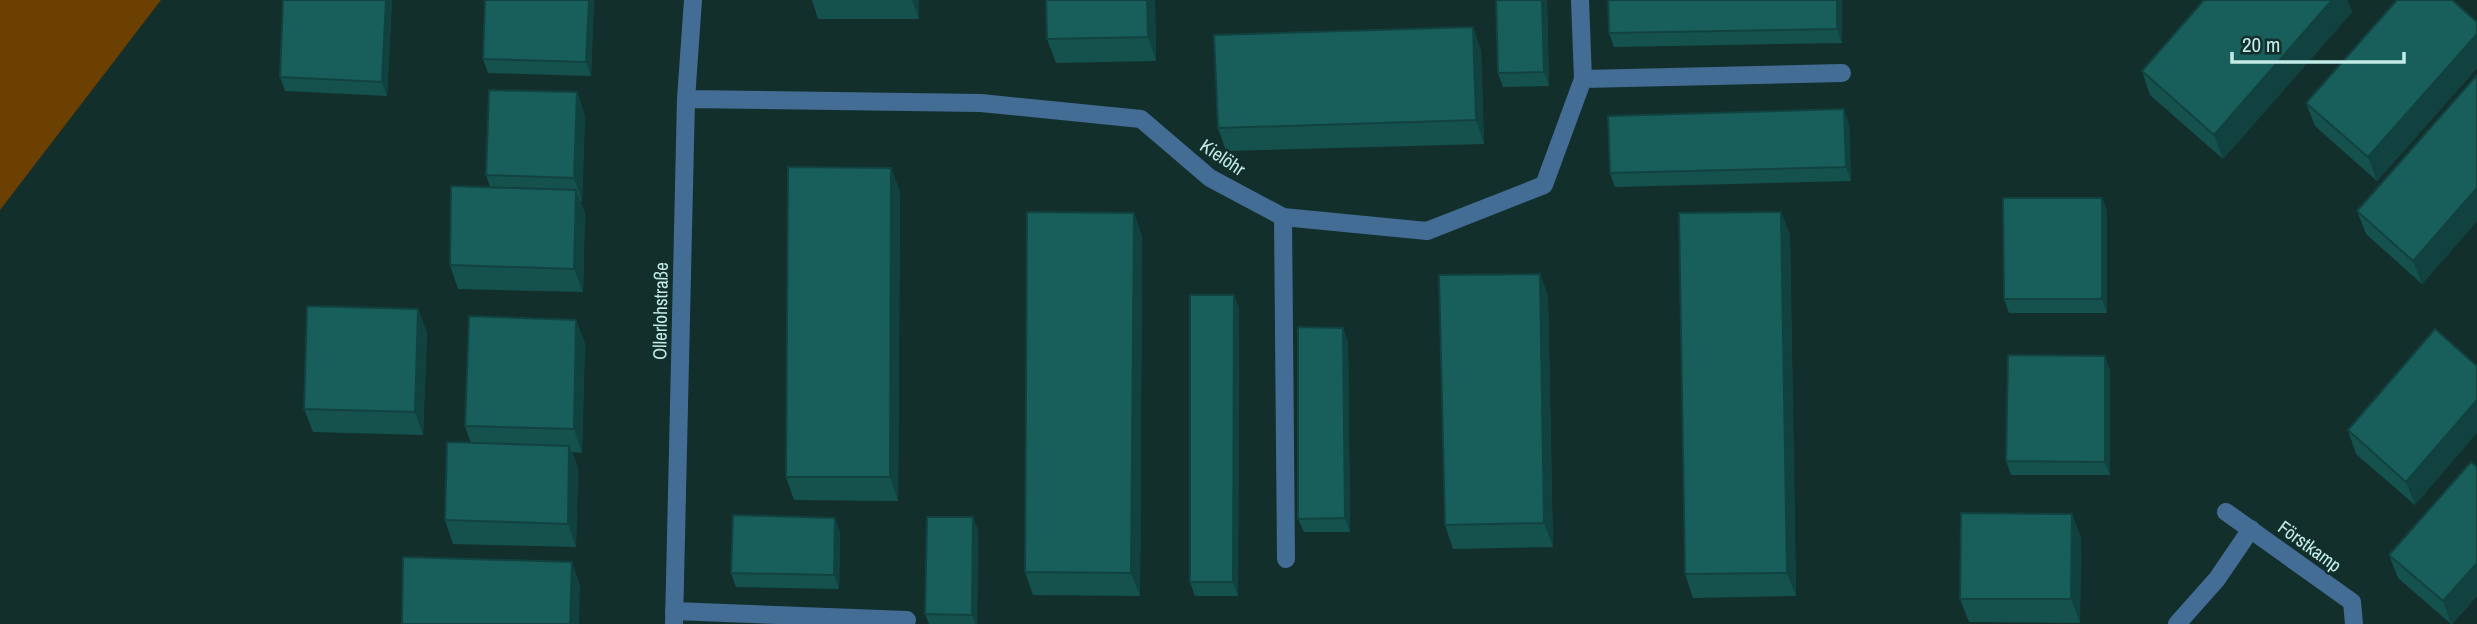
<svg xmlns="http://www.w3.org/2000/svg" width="2477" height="624" font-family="'Archivo Narrow',sans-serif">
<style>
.green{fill:#6b4000}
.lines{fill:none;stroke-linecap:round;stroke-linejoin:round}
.service{stroke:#436d95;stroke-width:18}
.minor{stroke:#436d95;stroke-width:18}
.wall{fill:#15524e}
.shaded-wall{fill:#114240}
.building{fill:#185f5b;stroke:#114240;stroke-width:2}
.labels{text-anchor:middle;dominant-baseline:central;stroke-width:5;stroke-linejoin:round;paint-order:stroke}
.street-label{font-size:19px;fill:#c2ebe7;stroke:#132f2c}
</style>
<rect width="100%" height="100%" fill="#132f2c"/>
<path class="green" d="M0,0H161L0,210Z"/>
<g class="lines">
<path class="service" d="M1583,79L1842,73
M1283,217L1286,559
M674,611L907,620
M2177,624L2217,579L2251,529"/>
<path class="minor" d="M686,99L981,103L1141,119L1210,178L1283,217L1427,231L1544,185L1583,79L1580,0
M2226,512L2352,602L2354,624
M674,624L686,99L693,0"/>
</g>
<path class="wall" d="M283,0H392L387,96L285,91L280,77Z
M594,0L591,76L488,73L483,59Z
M812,0H919V19H818Z
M1046,0H1155L1156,61L1056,63L1047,39Z
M1496,0H1547L1549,86L1503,87L1498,73Z
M1608,0H1842V43L1614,47L1609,33Z
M2204,0H2347L2352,12L2223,159L2150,95L2142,71Z
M2477,22V68L2377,181L2315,126L2306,103Z
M1473,27L1481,51L1484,144L1226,151L1218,128Z
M2477,75V221L2422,284L2366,234L2357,211Z
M577,92L585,116L582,202L580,201L585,213L583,292L458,289L450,265L490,187L486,175Z
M1849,123L1851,181L1615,187L1610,173Z
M891,168L900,192L898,501L794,500L786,477Z
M2102,198L2107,211V313H2009L2004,299Z
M1781,212L1790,235L1796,596L1693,598L1685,574Z
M1134,213L1142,237L1140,596L1033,595L1025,572Z
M1540,274L1548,297L1553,547L1453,549L1445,525Z
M1234,295L1239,309L1238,596H1195L1190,582Z
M427,332L423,435L313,432L304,409Z
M1348,341L1350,532H1304L1298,519Z
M585,343L582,453L572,452L578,469L576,547L453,544L445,520L471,443L465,426Z
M2477,366L2415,505L2356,454L2348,430Z
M2110,370V475H2011L2006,461Z
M2477,467V596L2452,624H2451L2398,578L2389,555Z
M973,517L978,531L977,624H929L925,614Z
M840,532L839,589L736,587L731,573Z
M2081,537L2080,623L1969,622L1960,599Z"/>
<path class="shaded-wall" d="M386,0H392L387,96L382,82Z
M589,0H594L591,76L586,62Z
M912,0H919V19Z
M1147,0H1155L1156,61L1148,37Z
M1542,0H1547L1549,86L1544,72Z
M1837,0H1842V43L1837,29Z
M2332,0H2347L2352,12L2223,159L2214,135Z
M1473,27L1481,51L1484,144L1476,120Z
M2477,34V68L2377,181L2368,157Z
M577,92L585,116L582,202L574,178Z
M1844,109L1849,123L1851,181L1846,167Z
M891,168L900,192L898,501L890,477Z
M2477,188V221L2422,284L2413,261Z
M576,190L585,213L583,292L574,269Z
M2102,198L2107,211V313L2102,299Z
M1781,212L1790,235L1796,596L1787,573Z
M1134,213L1142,237L1140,596L1131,573Z
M1540,274L1548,297L1553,547L1544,523Z
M1234,295L1239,309L1238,596L1233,582Z
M418,309L427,332L423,435L415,412Z
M576,320L585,343L582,453L574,429Z
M1343,328L1348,341L1350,532L1345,518Z
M2105,356L2110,370V475L2105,462Z
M2477,400V433L2415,505L2406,482Z
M569,446L578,469L576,547L568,524Z
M2072,514L2081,537L2080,623L2071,599Z
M973,517L978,531L977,624H975L972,615Z
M835,518L840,532L839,589L834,575Z
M572,562L580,585L579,624H570Z
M2477,563V596L2451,624L2443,601Z"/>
<path class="building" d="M283,0H386L382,82L280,77Z
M485,0H589L586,62L483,59Z
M1046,0H1147L1148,37L1047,39Z
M1496,0H1542L1544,72L1498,73Z
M1608,0H1837V29L1609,33Z
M2204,0H2332L2214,135L2142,71Z
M2397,0H2452L2477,22V34L2368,157L2306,103Z
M1473,27L1476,120L1218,128L1214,35Z
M2477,75V188L2413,261L2357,211Z
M489,90L577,92L574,178L486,175Z
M1844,109L1846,167L1610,173L1608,116Z
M788,167L891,168L890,477H786Z
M451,186L576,190L574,269L450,265Z
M2003,198H2102V299H2004Z
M1027,212L1134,213L1131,573L1025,572Z
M1781,212L1787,573L1685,574L1679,213Z
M1540,274L1544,523L1445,525L1439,275Z
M1190,295H1234L1233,582H1190Z
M307,306L418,309L415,412L304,409Z
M469,316L576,320L574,429L465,426Z
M1298,327L1343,328L1345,518L1298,519Z
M2435,329L2477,366V400L2406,482L2348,430Z
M2008,355L2105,356V462L2006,461Z
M447,442L569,446L568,524L445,520Z
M2471,462L2477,467V563L2443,601L2389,555Z
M1961,513L2072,514L2071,599H1960Z
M733,515L835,518L834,575L731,573Z
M927,517H973L972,615L925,614Z
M403,557L572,562L570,624H402Z"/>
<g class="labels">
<g class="street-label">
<text transform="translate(1223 157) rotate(34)">Kielöhr</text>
<text transform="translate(660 311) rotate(-89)">Ollerlohstraße</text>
<text transform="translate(2310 546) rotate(36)">Förstkamp</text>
</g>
</g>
<path d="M2232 52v10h172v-10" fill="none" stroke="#c2ebe7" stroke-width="3.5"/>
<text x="2242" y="52" font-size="21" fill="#c2ebe7" stroke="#132f2c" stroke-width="5" paint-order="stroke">20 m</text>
</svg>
